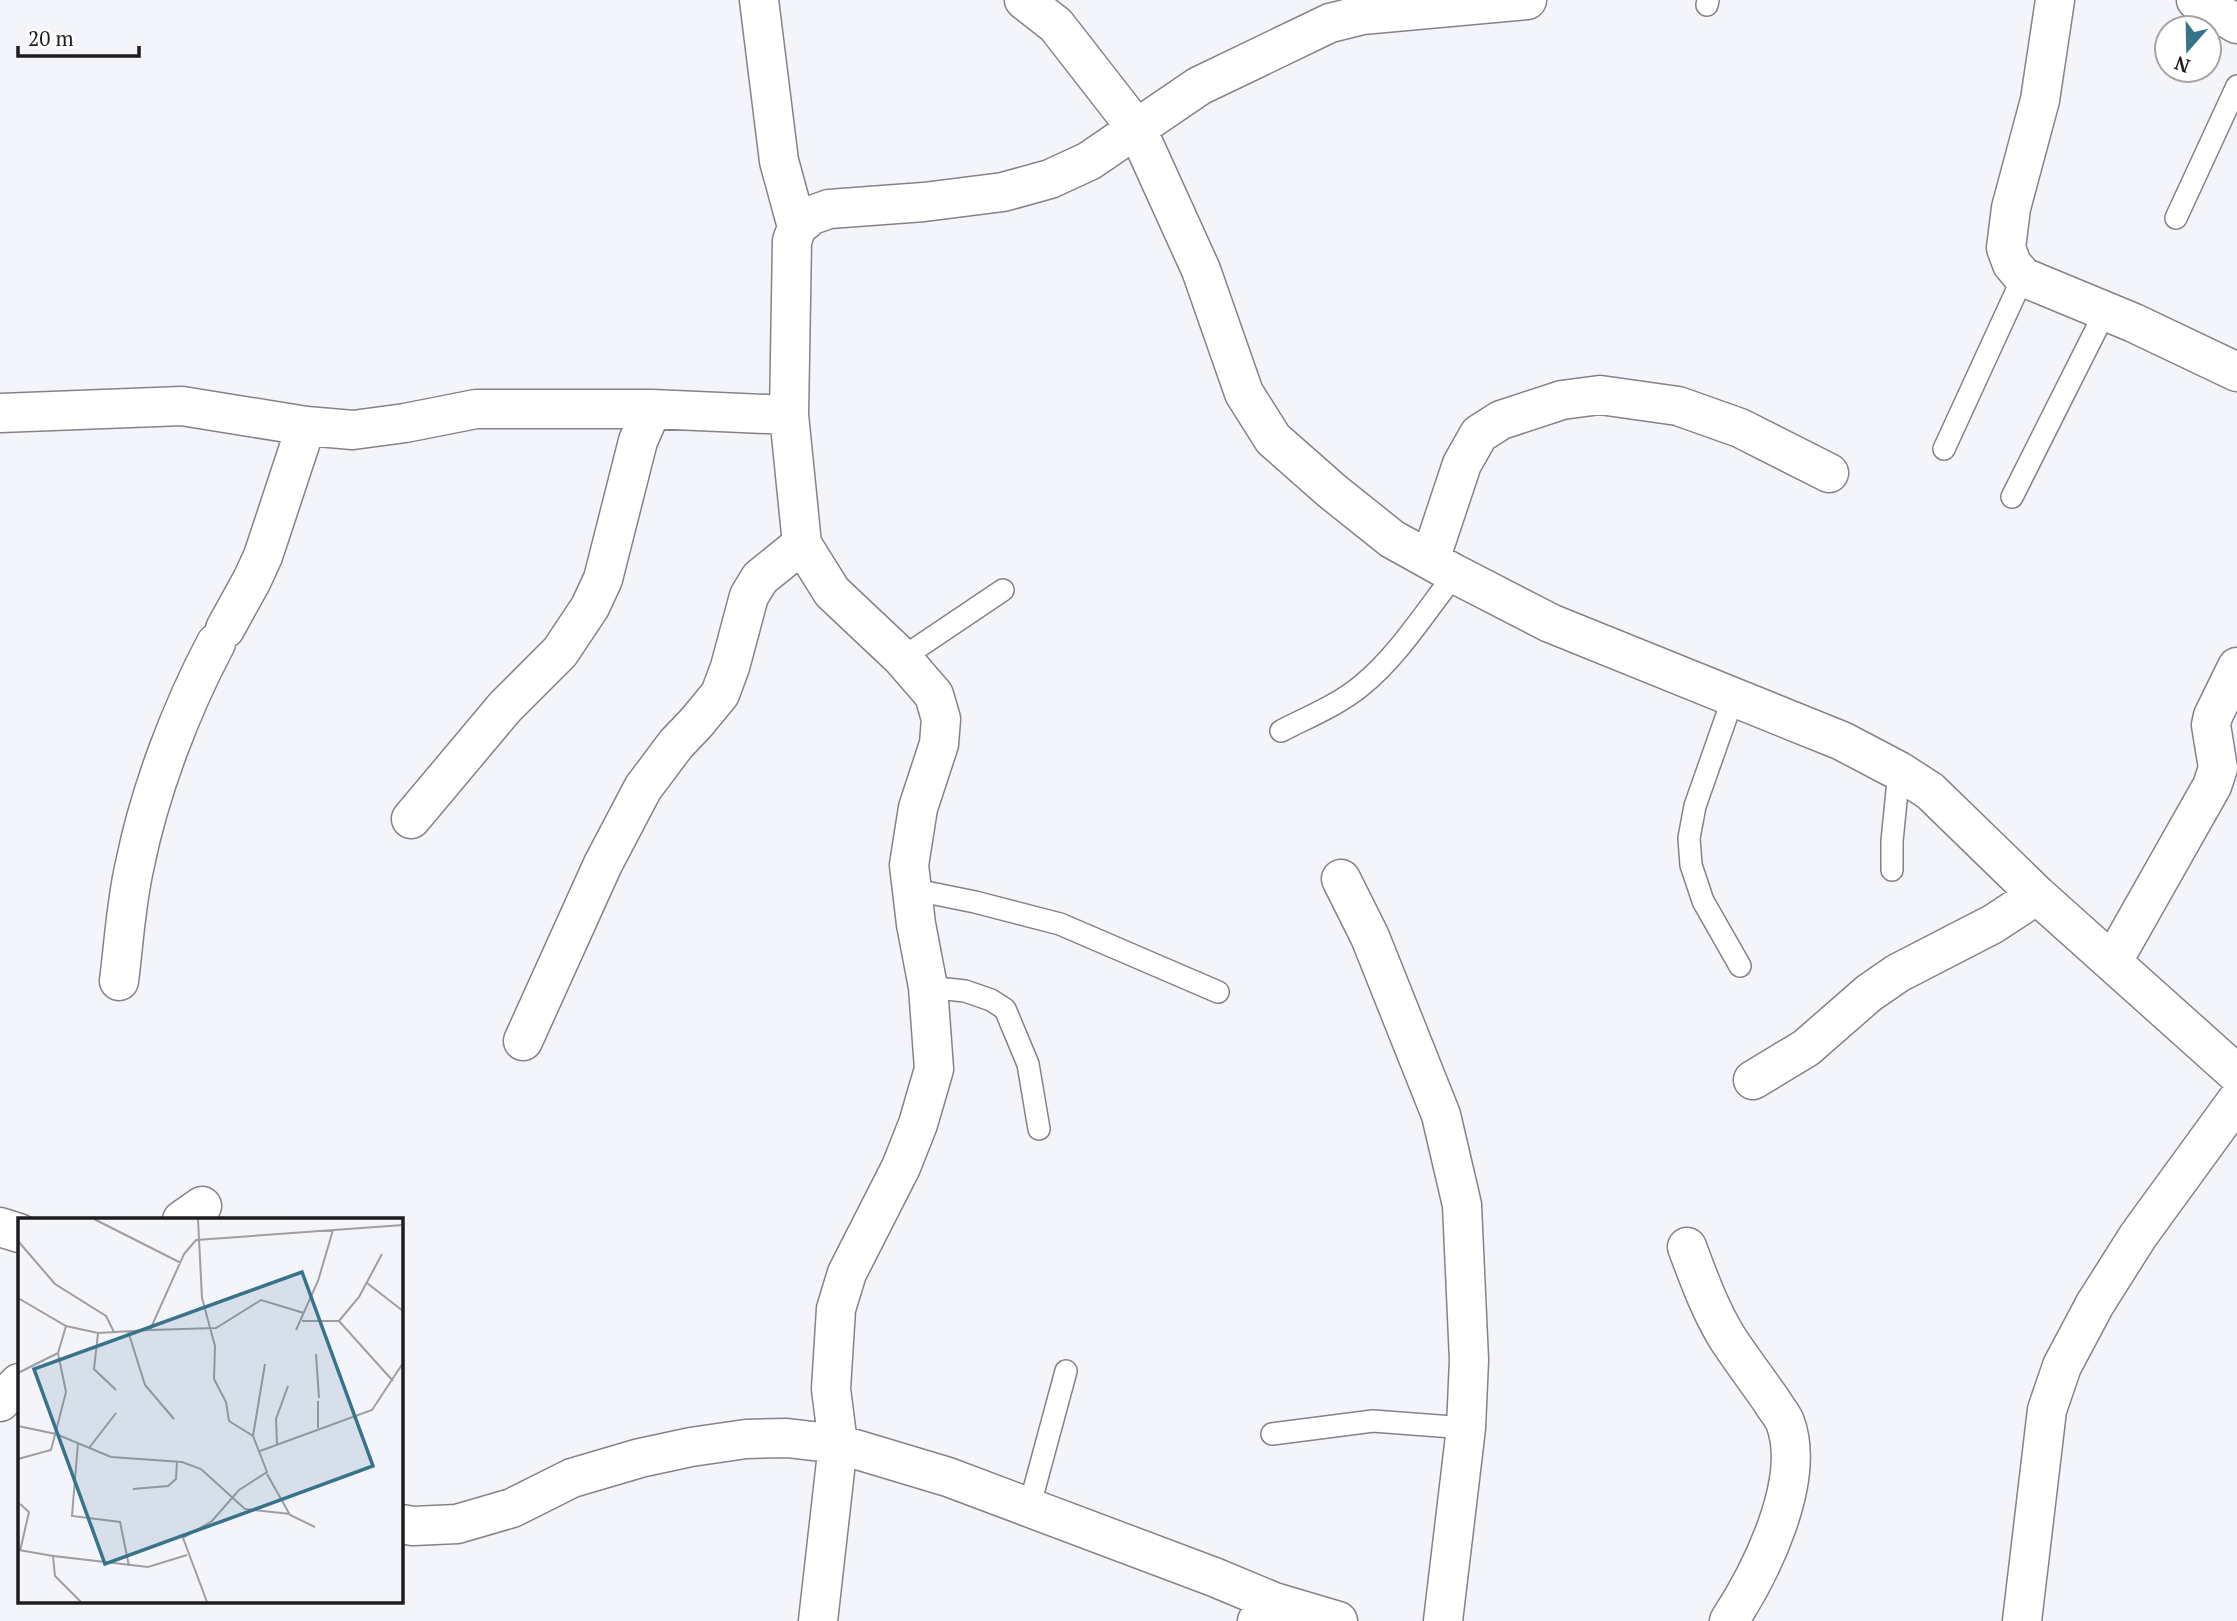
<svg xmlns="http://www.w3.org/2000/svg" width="2237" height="1621" font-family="'PT Serif',serif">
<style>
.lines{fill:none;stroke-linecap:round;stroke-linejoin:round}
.lane-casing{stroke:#838389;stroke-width:24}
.street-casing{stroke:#838389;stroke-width:41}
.lane{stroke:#fff;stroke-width:21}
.street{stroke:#fff;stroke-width:38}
.inset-road{fill:none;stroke:#9e9ea3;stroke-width:2}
.view{fill:#37748b;fill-opacity:0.15;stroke:#37748b;stroke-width:3.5}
.inset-edge{fill:none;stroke:#1d1d1f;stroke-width:3.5}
</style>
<rect width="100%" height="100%" fill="#f4f4fb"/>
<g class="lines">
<g class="lane-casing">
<path id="lane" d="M1707,5L1708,0
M2176,218L2237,86
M1944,449L2023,277
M2012,497L2106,310
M902,658L1003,590
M1733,698L1695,806L1689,838L1691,865L1703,901L1740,966
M1281,731C1308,717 1338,705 1361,686C1398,656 1426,611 1455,574
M1892,870V841L1899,771
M911,889L975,902L1060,924L1218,992
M928,987L965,991L991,1000L1005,1009L1028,1064L1039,1129
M1272,1434L1373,1421L1466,1428
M1029,1508L1066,1371"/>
</g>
<g class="street-casing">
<path id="street" d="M759,0L779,161L797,227
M1024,0L1056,25L1137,129L1201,270L1244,393L1273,439L1332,491L1392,539L1455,574L1550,623L1842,741L1899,771L1930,791L2037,895L2237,1074
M2055,0L2040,100L2011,208L2006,248L2012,264L2023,277L2134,323L2237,372
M2196,0L2237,24
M0,413L182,406L306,426L353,430L405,423L476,409H652L789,415
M1430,560L1462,464L1479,434L1501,420L1562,400L1600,395L1678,406L1740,428L1829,473
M225,629L252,580L263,556L306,426
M411,819L505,707L560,652L590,607L603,579L638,441L652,409
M1341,879L1370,937L1441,1115L1462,1205L1469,1360L1466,1428L1443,1621
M2113,961L2212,786L2218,768L2211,725L2213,716L2237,667
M119,981C124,942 126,902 135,864C150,790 181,709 216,643
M523,1041L603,864L643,788L676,744L696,723L720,694L730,667L749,596L760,578L802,544
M1753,1080L1806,1048L1869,993L1898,973L1993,924L2037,895
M182,1220L202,1206
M0,1227L19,1233
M1687,1247C1699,1279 1710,1310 1728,1339C1742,1360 1757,1380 1771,1400C1775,1407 1782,1415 1785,1422C1807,1480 1761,1572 1729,1621
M0,1402L19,1383
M401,1524L413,1526L457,1524L512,1508L572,1478L640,1458L691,1447L746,1439L787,1438L838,1444L948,1477L1214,1577L1274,1602
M818,1621L838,1444L831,1389L836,1309L847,1273L901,1167L918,1124L934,1069L928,987L916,924L909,865L918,808L939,744L941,719L934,695L902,658L832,592L802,544L789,415L792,241L797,227L812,215L829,209L924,202L1003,192L1050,179L1089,161L1199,86L1330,23L1362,15L1527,0
M1257,1621L1274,1602L1338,1621
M2022,1621L2047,1410L2062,1366L2095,1304L2138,1236L2237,1100"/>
</g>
<use href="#lane" class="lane"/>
<use href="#street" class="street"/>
</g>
<g transform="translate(18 1218)">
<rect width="385" height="385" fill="#f4f4fb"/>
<path class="inset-road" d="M76,1L163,45M180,1L184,80L197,128L196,161L208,184L211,203L235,218L249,254L221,272L194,303L165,320L189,384M0,23L37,66L88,98L96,114M349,65L385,93M0,80L48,108L80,115L132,112L166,36L178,22L385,7M284,103H321L375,163M321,103L341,79L364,36M132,112L198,110L243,82L286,95M278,112L300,63L315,12M110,113L127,167L156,201M80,115L76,151L98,172M298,136L301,180M0,155L40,135M0,208L38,216L93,239L164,244L183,251L227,291L272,296M300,210V183M235,218L247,146M60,225L54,298L102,304L111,348M259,227L258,201L270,168M71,230L98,195M242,233L354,192L385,145M0,241L33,232L48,174L40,135L48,108M249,256L272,297L297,309M115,271L150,268L158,261L159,243M1,332L35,338M2,333L11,294L2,286M63,384L37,358L35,338L130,349L169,337"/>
<path class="view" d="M284,54L355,248L87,346L16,151Z"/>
<rect width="385" height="385" class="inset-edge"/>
</g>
<g transform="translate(2188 49) rotate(200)"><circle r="33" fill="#ffffff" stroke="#a5a5a5" stroke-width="2"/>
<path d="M0-5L12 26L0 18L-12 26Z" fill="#37748b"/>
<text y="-10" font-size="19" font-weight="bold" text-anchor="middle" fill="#1d1d1f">N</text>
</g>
<path d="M18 46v10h121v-10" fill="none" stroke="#1d1d1f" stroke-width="3.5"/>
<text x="28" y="46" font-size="21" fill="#1d1d1f" stroke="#ffffff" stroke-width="5" paint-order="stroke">20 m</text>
</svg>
